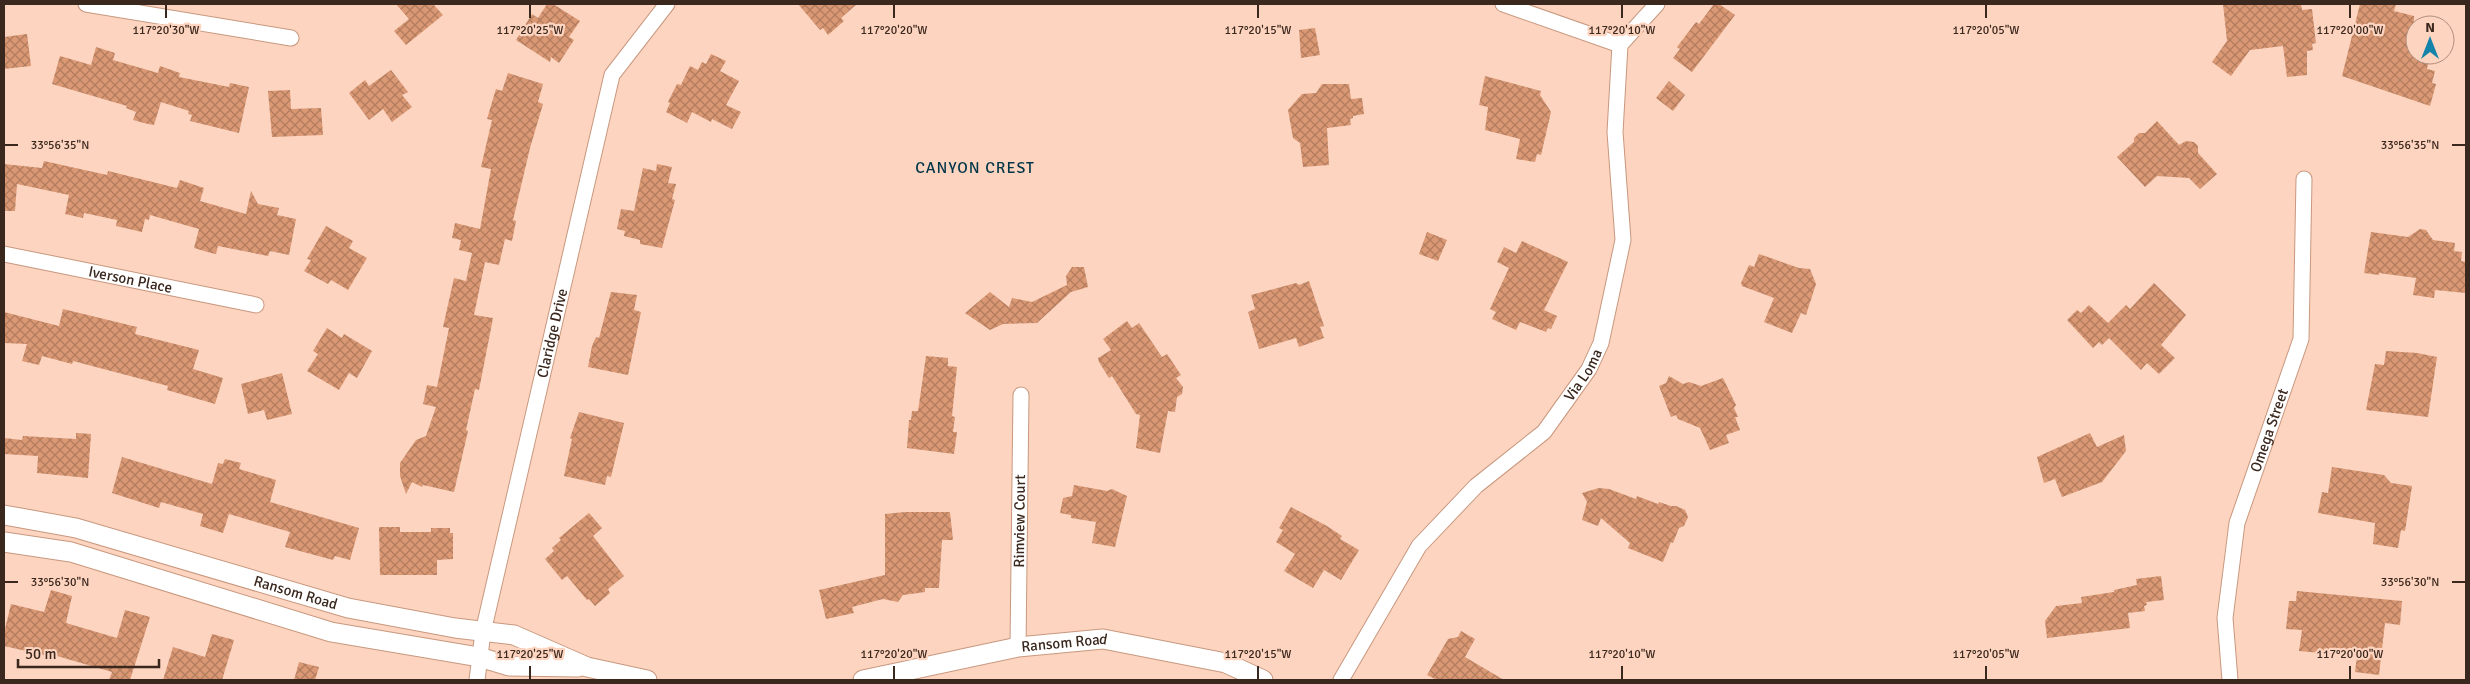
<svg xmlns="http://www.w3.org/2000/svg" width="2470" height="684" font-family="Signika,sans-serif">
<style>
.building{fill:url(#building-cross-hatch)}
.lines{fill:none;stroke-linecap:round;stroke-linejoin:round}
.minor-casing{stroke:#c8987f;stroke-width:17}
.tertiary-casing{stroke:#c8987f;stroke-width:21}
.minor{stroke:#fff;stroke-width:15}
.tertiary{stroke:#fff;stroke-width:19}
.ticks{fill:none;stroke:#3a271d;stroke-width:2}
.labels{text-anchor:middle;dominant-baseline:central;stroke-width:4.5;stroke-linejoin:round;paint-order:stroke}
.street-label{font-size:15px;fill:#3a271d;stroke:#fdd4bf}
.neighbourhood-label{font-size:16px;letter-spacing:1px;fill:#013548;stroke:#fdd4bf}
.ticks-label{font-size:12px;text-anchor:middle;fill:#3a271d;stroke:#fdd4bf;stroke-width:4.5;stroke-linejoin:round;paint-order:stroke}
</style>
<defs>
<pattern id="building-cross-hatch" width="8" height="8" patternUnits="userSpaceOnUse" patternTransform="scale(1.25)"><rect width="8" height="8" fill="#da9874"/><path d="M0 0l8 8M0 8l8-8" fill="none" stroke="#b27c5f"/></pattern>
</defs>
<rect width="100%" height="100%" fill="#fdd4bf"/>
<path class="building" d="M396,4H433L443,15L406,45L394,31L409,19Z
M547,4H553L580,21L569,37L574,40L559,63L551,57L550,62L516,40L532,14L538,18Z
M798,4H857L841,18L844,21L828,35L823,28L820,30Z
M1714,4H1719L1735,15L1692,72L1673,58L1680,49L1677,47L1696,22L1699,24Z
M2223,4H2301L2302,10L2312,9L2316,43L2312,44L2313,50L2307,51V75L2287,77L2283,46L2250,50L2231,76L2212,62L2227,41Z
M2360,4H2396L2394,11L2414,16L2415,55H2430L2427,69L2435,71L2432,83L2436,84L2430,106L2342,76Z
M1315,28L1320,55L1301,58L1299,30Z
M27,34L31,66L4,69V37Z
M96,47L115,53L113,60L158,73L160,66L180,73L179,77L229,87L230,83L249,87L239,133L190,121L192,115L188,114L189,111L161,102L154,125L148,124L133,120L136,112L126,108L127,106L52,84L60,56L91,65Z
M711,54L726,61L720,71L739,81L726,105L741,112L732,129L712,119L711,122L692,112L687,123L666,112L670,103L668,102L677,84L681,85L690,66L698,70L702,62L706,64Z
M391,70L408,92L402,95L412,107L392,122L383,109L369,120L349,93L365,80L369,86Z
M508,73L543,84L538,102L543,104L530,148L513,220L516,221L512,241L505,239L499,265L485,262L474,315L493,318L479,390L475,389L466,430L468,431L454,492L423,485L422,487L412,482L406,494L400,476V463L416,440L426,436L436,407L423,404L427,385L437,387L449,328L443,327L454,278L466,281L472,253L459,250L461,240L452,238L455,223L480,229L491,169L481,167L492,120L487,119L496,89L502,91Z
M1485,76L1541,91L1540,95L1551,112L1541,155L1537,154L1535,162L1516,159L1520,139L1485,130L1488,107L1479,105Z
M1669,81L1685,95L1673,111L1656,98Z
M1322,84H1349L1351,99L1362,98L1364,114L1353,116V118L1350,119L1351,125L1327,128L1329,165L1303,167L1300,143L1293,138L1288,110L1302,94L1316,93Z
M290,90L291,109L321,108L323,135L272,137L268,91Z
M2157,121L2179,145L2186,141L2194,142L2198,146V153L2217,174L2200,189L2189,178L2157,176L2145,187L2117,157L2134,142V138L2139,133H2145Z
M44,161L107,175L108,171L177,188L180,180L204,188L200,201L246,214L251,191L258,204L279,208L277,215L296,219L289,255L270,251L268,256L218,246L216,254L211,253L194,248L199,229L150,215L149,220L145,219L142,232L116,226L117,220L84,213L83,218L65,214L69,195L17,184L15,211H4V164L42,168Z
M657,164L672,167L668,183L676,184L672,199L675,200L662,248L640,244V240L624,236L625,231L617,229L621,209L634,211L643,168L656,171Z
M326,226L353,241L349,248L367,258L348,290L331,280L328,284L304,271L311,260L307,259Z
M2420,229L2426,230L2433,240L2455,243L2454,251L2462,252L2461,261L2466,262V293L2435,290L2434,298L2413,295L2416,278L2379,273V275L2364,273L2371,232L2408,237Z
M1427,232L1447,240L1438,261L1419,254Z
M1522,241L1568,262L1544,310L1557,316L1551,329L1548,328L1546,332L1520,322L1516,330L1492,319L1496,312L1490,309L1509,268L1497,262L1504,247L1516,253Z
M1759,254L1799,268L1810,269L1816,284L1806,315L1801,313L1792,333L1764,322L1774,298L1742,286L1741,283L1749,265L1754,267Z
M1072,267H1084L1088,287L1071,292L1037,323L1003,324L990,330L965,313L990,292L1009,307L1012,298L1032,302L1067,285L1066,276Z
M1309,281L1324,326L1320,327L1324,338L1299,347L1296,338L1259,349L1248,312L1255,309L1251,295L1296,283L1299,285Z
M2154,283L2186,315L2161,345L2175,358L2159,374L2147,363L2141,370L2109,338L2102,345L2099,342L2093,348L2067,320L2077,310L2081,313L2089,305L2108,323L2126,305L2130,309Z
M611,292L637,295L634,310L641,312L628,375L588,367L592,346L596,337L599,338Z
M63,309L137,327L135,334L199,350L193,369L223,378L215,404L167,390L168,386L73,361L72,364L42,356L39,365L22,361L27,344L4,343V312L59,326Z
M1127,321L1132,328L1139,323L1162,357L1167,354L1181,375L1176,378L1183,387L1182,394L1177,397L1175,412L1168,411L1160,453L1136,448L1140,415L1136,414L1112,376L1109,378L1099,362L1098,358L1111,350L1103,339Z
M327,328L342,338L344,334L372,351L357,378L349,373L339,390L307,371L318,354L313,351Z
M2386,351L2417,353L2437,357L2428,417L2366,410L2375,364L2384,365Z
M926,356L948,358V366L957,367L952,416L955,417L953,432H957L954,454L907,448L909,420H911L912,411H918Z
M282,373L292,414L267,420L264,410L248,414L241,384Z
M1669,376L1683,384L1689,382L1701,386L1723,378L1736,405L1734,408L1738,417H1735L1740,430L1726,435L1729,443L1710,450L1700,428L1678,419L1676,415L1671,417L1659,386L1666,383Z
M579,412L624,423L611,477L607,476L605,485L564,476L572,439L570,438Z
M76,433L91,434L88,478L37,473L38,456L4,454V438L22,440L23,436L76,439Z
M2090,433L2097,447L2124,435L2126,451L2102,482L2062,497L2055,479L2044,483L2037,457Z
M122,457L212,484L218,463L223,464L225,459L241,463L239,469L276,480L270,502L359,528L350,560L335,556L333,560L285,547L290,532L229,514L223,533L200,526L203,514L161,502L159,508L112,493Z
M2332,467L2384,475L2391,483L2412,486L2405,531L2401,530L2398,548L2373,544L2375,523L2318,513L2322,492L2328,493Z
M1074,485L1107,491L1112,489L1127,496L1115,547L1092,543L1096,522L1071,518V515L1060,513L1063,498L1072,496Z
M1599,488L1609,489L1636,499L1637,496L1658,504L1659,502L1671,506H1676L1685,510L1688,517L1684,526L1679,528L1673,543L1671,542L1663,562L1628,548L1630,543L1601,518L1598,526L1582,520L1587,502L1582,493Z
M1291,507L1327,526L1342,536L1340,539L1359,550L1341,580L1324,570L1313,588L1284,571L1295,554L1276,542L1283,530L1279,528Z
M905,512H950L953,540H942L939,588H925V592L903,595L898,602L883,599L852,607L854,613L826,619L819,590L885,575V514Z
M589,513L602,528L593,536L624,576L608,589L610,593L595,606L589,599L587,600L567,576L562,580L545,559L554,551L552,548L561,540L559,538Z
M379,527H400V532H431V528H450V533H453V559L437,560V575H380Z
M2161,576L2164,600L2146,602L2147,605L2144,606L2145,611L2128,613L2130,628L2047,638L2045,621L2056,606L2082,603L2081,597L2114,592V590L2137,585L2136,579Z
M51,590L72,596L66,623L117,638L125,610L150,617L130,680H109L112,672L57,656V658L4,646V633L11,604L44,612Z
M2297,591L2402,601L2400,625L2385,623L2379,675L2355,672L2357,656L2299,651L2302,630L2286,629L2289,601H2296Z
M1461,631L1475,639L1465,657L1504,680H1437L1427,675L1448,639L1458,637Z
M212,634L234,640L222,680H163L173,647L205,657Z
M299,662L319,667L315,680H294Z"/>
<g class="lines">
<g class="minor-casing">
<g id="minor">
<path d="M86,4L291,38"/>
<path d="M1503,4L1620,45"/>
<path id="s1" d="M4,254L256,305"/>
<path id="s2" d="M1018,647L1021,395"/>
<path id="s3" d="M477,680L483,632L612,75L667,4"/>
<path id="s4" d="M1341,680L1419,546L1476,486L1544,432L1589,369L1601,343L1623,240L1615,132L1620,45L1657,4"/>
<path id="s5" d="M2230,680L2225,618L2237,523L2301,339L2304,179"/>
</g>
</g>
<g class="tertiary-casing">
<g id="tertiary">
<path id="s6" d="M4,515L76,528L348,608L455,628L514,635L587,667L647,680"/>
<path d="M4,542L71,552L331,632L479,657L509,666L578,667"/>
<path id="s7" d="M863,680L1018,647L1103,639L1226,663L1263,680"/>
</g>
</g>
<use href="#minor" class="minor"/>
<use href="#tertiary" class="tertiary"/>
</g>
<path class="ticks" d="M166,5V18M530,5V18M894,5V18M1258,5V18M1622,5V18M1986,5V18M2350,5V18M5,145H18M2452,145H2465M5,582H18M2452,582H2465M530,666V679M894,666V679M1258,666V679M1622,666V679M1986,666V679M2350,666V679"/>
<g class="labels">
<g class="street-label">
<text stroke="none"><textPath href="#s1" startOffset="129">Iverson Place</textPath></text>
<text stroke="none"><textPath href="#s3" startOffset="355">Claridge Drive</textPath></text>
<text stroke="none"><textPath href="#s4" startOffset="394">Via Loma</textPath></text>
<text stroke="none"><textPath href="#s5" startOffset="256">Omega Street</textPath></text>
<text stroke="none"><textPath href="#s2" startOffset="126">Rimview Court</textPath></text>
<text stroke="none"><textPath href="#s6" startOffset="302">Ransom Road</textPath></text>
<text stroke="none"><textPath href="#s7" startOffset="205">Ransom Road</textPath></text>
</g>
<g class="neighbourhood-label">
<text x="975" y="168">CANYON CREST</text>
</g>
</g>
<g class="ticks-label">
<text x="166" y="34">117°20'30"W</text>
<text x="530" y="34">117°20'25"W</text>
<text x="894" y="34">117°20'20"W</text>
<text x="1258" y="34">117°20'15"W</text>
<text x="1622" y="34">117°20'10"W</text>
<text x="1986" y="34">117°20'05"W</text>
<text x="2350" y="34">117°20'00"W</text>
<text x="60" y="149">33°56'35"N</text>
<text x="2410" y="149">33°56'35"N</text>
<text x="60" y="586">33°56'30"N</text>
<text x="2410" y="586">33°56'30"N</text>
<text x="530" y="658">117°20'25"W</text>
<text x="894" y="658">117°20'20"W</text>
<text x="1258" y="658">117°20'15"W</text>
<text x="1622" y="658">117°20'10"W</text>
<text x="1986" y="658">117°20'05"W</text>
<text x="2350" y="658">117°20'00"W</text>
</g>
<rect width="2470" height="684" fill="none" stroke="#3a271d" stroke-width="10"/>
<g transform="translate(2430 40)"><circle r="24" fill="#fdd4bf" stroke="#af8f7e"/>
<path d="M0-4L9 19L0 12L-9 19Z" fill="#1483aa"/>
<text y="-8" font-size="14" font-weight="bold" text-anchor="middle" fill="#3a271d">N</text>
</g>
<path d="M18 659v8h141v-8" fill="none" stroke="#3a271d" stroke-width="2.5"/>
<text x="25" y="659" font-size="15" fill="#3a271d" stroke="#fdd4bf" stroke-width="4" paint-order="stroke">50 m</text>
</svg>
